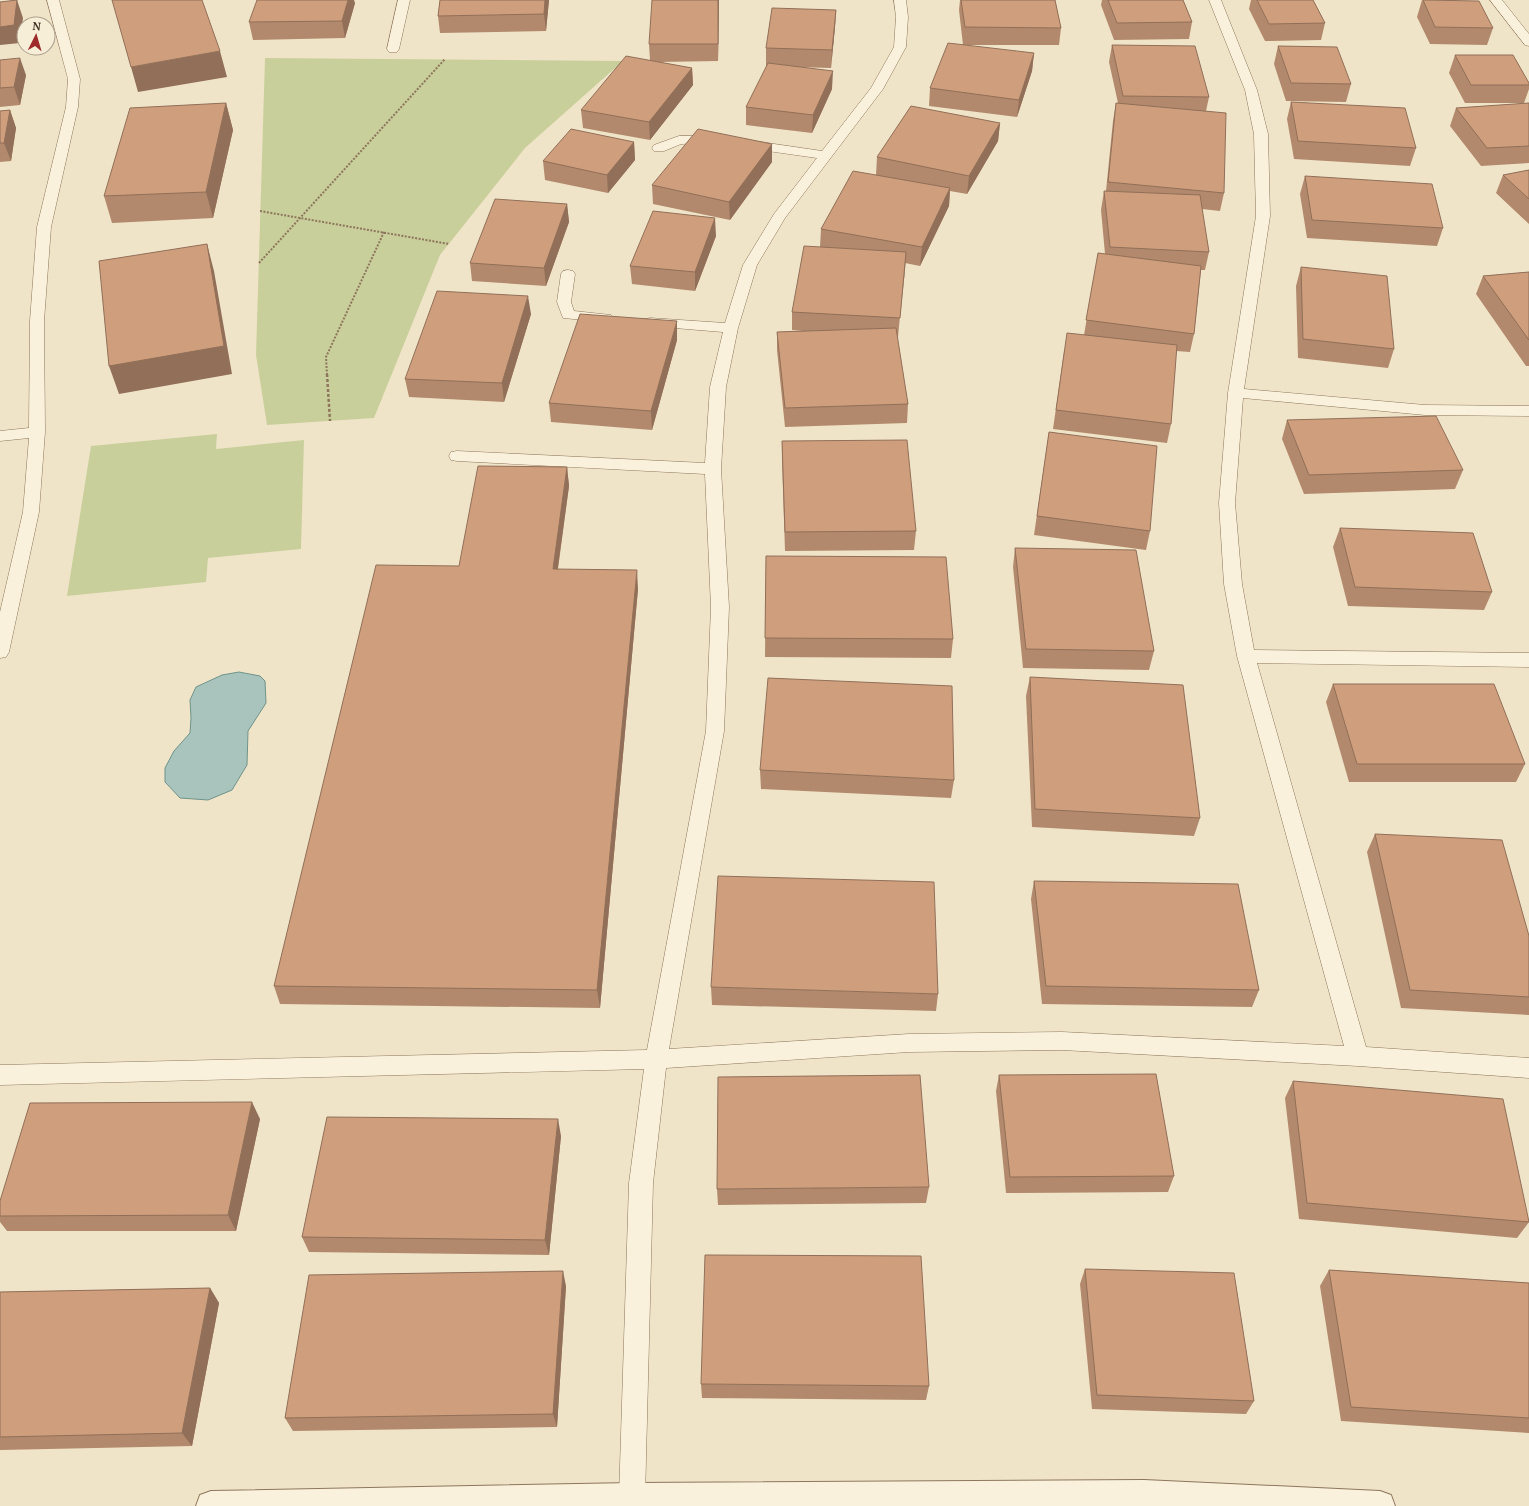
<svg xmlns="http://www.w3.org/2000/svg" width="1529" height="1506" font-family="'PT Serif',serif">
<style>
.green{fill:#c9cf9b}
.water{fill:#a9c4bc;stroke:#6f938a}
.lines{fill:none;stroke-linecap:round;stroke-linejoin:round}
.lane-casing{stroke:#8d765c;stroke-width:1}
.street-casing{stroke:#8d765c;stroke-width:2}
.path-far1{stroke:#8d765c;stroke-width:2;stroke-dasharray:2 1.5;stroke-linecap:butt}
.path{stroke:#8d765c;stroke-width:2.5;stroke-dasharray:3 2;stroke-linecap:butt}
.lane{fill:#faf1dc;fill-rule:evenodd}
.street{fill:#faf1dc;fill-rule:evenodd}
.wall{fill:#b2896c}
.shaded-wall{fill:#916f58}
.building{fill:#cf9f7d;stroke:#916f58}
</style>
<rect width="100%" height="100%" fill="#f0e4c8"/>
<path class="green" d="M265,58L623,61L525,148L440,255L374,418L267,425L256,355Z
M217,434L216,449L304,440L301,549L208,558L206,582L67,596L91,446Z"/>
<path class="water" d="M239,672L260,676L265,681L266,703L248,731L247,765L232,790L208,800L180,798L165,782V768L174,751L190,733L191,718L190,700L196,687L222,675Z"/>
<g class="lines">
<g class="lane-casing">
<path id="lane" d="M47,0H59L80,79L78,107L51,227L44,321L45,432L39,512L9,652L6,657L0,658V612L23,512L29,438L0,441V431L29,428L30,321L37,227L66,107L68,79Z
M398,0H410L399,49L397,52H389L387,49Z
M894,0H906L908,17L906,47L883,89L785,218L757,265L738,328L726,387L721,469L729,607L724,731L669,1049L909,1034L1062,1032L1344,1046L1237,656L1224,584L1219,503L1228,393L1256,216L1254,134L1245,90L1209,0H1221L1257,90L1268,134L1270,216L1244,389L1425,405L1529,406V416L1425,415L1243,398L1235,503L1242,584L1254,650L1529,653V667L1257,663L1366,1047L1529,1058V1078L1358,1066L1062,1050L909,1052L666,1068L653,1183L645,1498L642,1506H622L619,1498L629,1183L644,1069L0,1085V1065L647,1050L706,731L711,607L705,474L457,461L451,460L449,456L451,452L457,451L705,463L710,387L723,332L650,326L645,325L643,322L645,319L650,318L725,323L743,265L774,214L817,158L747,148L742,147L740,144L742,141L747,140L822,151L871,88L894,47L896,17Z
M1490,0H1502L1529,34V46L1525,45Z
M715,135L720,136L722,139L720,142L681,144L664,151H654L652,148L654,145L679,136Z
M568,270L573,271L575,274L571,302L574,311L611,315L613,318L611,321L606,322L563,318L557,302L561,274L563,271Z"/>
</g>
<g class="street-casing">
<path id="street" d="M1144,1480L1380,1491L1391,1495L1395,1506H196L200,1495L211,1491L632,1483Z"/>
</g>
<path class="path-far1" d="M260,211L449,244
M259,263L445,59
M327,375L326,357L384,232"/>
<path class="path" d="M327,374L330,421"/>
<use href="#lane" class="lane"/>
<use href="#street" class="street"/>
</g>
<path class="wall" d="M440,0H549L546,31L440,33L438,16Z
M719,0L718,61L659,62L692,68L693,85L650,140L583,128L581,110L650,60L649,44Z
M960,0H1055L1061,28L1059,45H963L959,10Z
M1102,0H1183L1192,22L1189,39L1114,40L1101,5Z
M1251,0H1313L1325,23L1321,40L1265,41L1249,9Z
M1422,0L1493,28L1487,45L1430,44L1417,17Z
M355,3L345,38L253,40L249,22Z
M836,10L835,27L831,68L796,67L832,89L812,133L746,125V107L767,66H766V48Z
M1112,45L1209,97L1206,111L1224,193L1220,211L1202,209L1209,252L1205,270H1201L1194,334L1190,352L1176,351L1171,424L1167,443L1053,429L1064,352L1084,335L1098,253L1105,254L1101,210L1104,191H1106L1113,121L1116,103H1118L1109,62Z
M1278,46L1351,84L1346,102L1286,101L1274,64Z
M1034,53L1032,71L1017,117L929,106L930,88Z
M1455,55L1529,83V89L1524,103H1465L1449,73Z
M0,60L26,75L20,105L0,107Z
M1291,102L1416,148L1410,166L1294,159L1287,119Z
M226,103L233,130L213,218L112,223L104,196Z
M1529,103V163L1481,166L1450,126L1456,108Z
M10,110L16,128L11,161L0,162V111Z
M1000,123L998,141L967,194L950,191L949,206L920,266L905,263L898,337H897L908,404L907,423L785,427L777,350V332L803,331L792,330V312L820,247L821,229L876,175L877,157Z
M634,142L635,160L608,193L545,180L543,161Z
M772,144V162L730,220L653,204L652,185Z
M1529,170V224L1496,193L1503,175Z
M1305,176L1443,228L1437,246L1307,238L1300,194Z
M567,204L569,222L546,286L472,281L470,263Z
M716,236L695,291L632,284L630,266Z
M1301,267L1394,349L1388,368L1298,358L1296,286Z
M1529,272V366H1526L1476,294L1483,276Z
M531,314L504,402L409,397L405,379Z
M677,340L652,430L551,422L549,403Z
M1287,420L1463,470L1455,489L1304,494L1282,439Z
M1049,432L1150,531L1146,550L1034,535Z
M782,441L916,531L914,550L785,551L782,460Z
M567,467L569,486L558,569L638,589L600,1008L280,1004L274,986L459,566Z
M1340,528L1492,592L1484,610L1348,606L1333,547Z
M1015,548L1154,651L1149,670L1023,668L1013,567Z
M766,556L953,639L951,658L765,657Z
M1030,677L1200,818L1194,836L1032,827L1026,696Z
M1333,684L1525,764L1516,782H1349L1326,702Z
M760,770L954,780L951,798L761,789Z
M1375,834L1529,936V1015L1401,1008L1367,852Z
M1034,881L1259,990L1252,1007L1042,1004L1031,899Z
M711,987L938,994L936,1011L712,1005Z
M999,1075L1174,1176L1168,1192L1006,1193L996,1091Z
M1293,1081L1529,1222L1517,1238L1299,1219L1285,1098Z
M260,1119L236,1231H7L0,1222V1201Z
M561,1136L549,1255L309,1252L302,1237Z
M929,1187L926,1203L718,1205L717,1189Z
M1085,1269L1254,1401L1246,1414L1092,1409L1080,1284Z
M1329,1270L1529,1283V1433L1341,1421L1320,1286Z
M566,1286L557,1427L293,1431L285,1418Z
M210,1288L219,1303L192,1446L0,1450V1292Z
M701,1384L929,1386L926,1400L702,1398Z"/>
<path class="shaded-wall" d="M17,0L23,18L20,43L0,45V27Z
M348,0H354L355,3L345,38L342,21Z
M545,0H549L546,31L544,14Z
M718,0H719L718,61Z
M836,10L835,27L831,68L832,50Z
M220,51L227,77L138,92L131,67Z
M1034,53L1032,71L1017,117L1019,100Z
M20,58L26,75L20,105L14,87Z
M692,68L693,85L650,140L649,122Z
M833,71L832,89L812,133L813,115Z
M226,103L233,130L213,218L206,192Z
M10,110L16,128L11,161L4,143Z
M1000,123L998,141L967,194L969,176Z
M634,142L635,160L608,193L607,175Z
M772,144V162L730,220L729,202Z
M950,188L949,206L920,266L922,247Z
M567,204L569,222L546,286L544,268Z
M715,218L716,236L695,291V272Z
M207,244L214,271L232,374L119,394L109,366Z
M906,252L905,270L898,337L900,318Z
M528,296L531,314L504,402L502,383Z
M677,321V340L652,430L651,411Z
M567,467L569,486L555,588L553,569Z
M637,570L638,589L600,1008L597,990Z
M252,1102L260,1119L236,1231L228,1215Z
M558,1119L561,1136L549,1255L545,1240Z
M563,1271L566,1286L557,1427L553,1414Z
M210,1288L219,1303L192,1446L182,1433Z"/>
<path class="building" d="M17,0L14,25L0,27V2Z
M112,0H202L220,51L131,67Z
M257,0H348L342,21L249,22Z
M440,0H545L544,14L438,16Z
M652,0H718V44H649Z
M961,0H1055L1061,28L965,27Z
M1108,0H1183L1192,22L1117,23Z
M1257,0H1313L1325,23L1269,24Z
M1423,0L1479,1L1493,28L1435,27Z
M772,8L836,10L832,50L766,48Z
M948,43L1034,53L1019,100L930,88Z
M1112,45L1195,46L1209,97L1123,96Z
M1278,46L1337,47L1351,84L1291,83Z
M1455,55H1513L1529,83V85H1471Z
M626,56L692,68L649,122L581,110Z
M20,58L14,87L0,88V60Z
M768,63L833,71L813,115L746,107Z
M1291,102L1405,108L1416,148L1298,141Z
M226,103L206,192L104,196L130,108Z
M1116,103L1226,113L1224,193L1108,182Z
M1529,103V146L1487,148L1456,108Z
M911,106L1000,123L969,176L877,157Z
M10,110L4,143H0V111Z
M571,129L634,142L607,175L543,161Z
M698,129L772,144L729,202L652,185Z
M1529,170V199L1503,175Z
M853,171L950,188L922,247L821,229Z
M1305,176L1432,184L1443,228L1312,220Z
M1104,191L1200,195L1209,252L1110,247Z
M495,199L567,204L544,268L470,263Z
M653,211L715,218L695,272L630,266Z
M207,244L224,346L109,366L99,261Z
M804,246L906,252L900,318L792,312Z
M1098,253L1201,266L1194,334L1086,320Z
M1301,267L1387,276L1394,349L1303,339Z
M1529,272V340L1483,276Z
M437,291L528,296L502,383L405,379Z
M580,314L677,321L651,411L549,403Z
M896,328L908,404L785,408L777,332Z
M1067,333L1177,345L1171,424L1056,410Z
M1436,416L1463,470L1309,475L1287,420Z
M1049,432L1157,446L1150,531L1037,516Z
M907,440L916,531L785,532L782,441Z
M478,466L567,467L553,569L637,570L597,990L274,986L376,565L459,566Z
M1340,528L1473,533L1492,592L1355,587Z
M1015,548L1136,550L1154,651L1026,649Z
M766,556L946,557L953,639L765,638Z
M1030,677L1183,685L1200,818L1035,809Z
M768,678L952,686L954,780L760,770Z
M1333,684H1494L1525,764H1357Z
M1375,834L1502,840L1529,936V997L1410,990Z
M718,876L934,882L938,994L711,987Z
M1034,881L1238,884L1259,990L1046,986Z
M1156,1074L1174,1176L1010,1177L999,1075Z
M920,1075L929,1187L717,1189L718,1077Z
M1293,1081L1503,1099L1529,1222L1307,1203Z
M252,1102L228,1215L0,1216V1201L30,1103Z
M327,1117L558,1119L545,1240L302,1237Z
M705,1255L921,1256L929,1386L701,1384Z
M1085,1269L1234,1273L1254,1401L1097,1395Z
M1329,1270L1529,1283V1418L1351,1407Z
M563,1271L553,1414L285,1418L309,1275Z
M210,1288L182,1433L0,1437V1292Z"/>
<g transform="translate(36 36) rotate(5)"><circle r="19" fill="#f7eed8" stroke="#ada18e"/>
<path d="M0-3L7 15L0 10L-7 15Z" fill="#9e2a2b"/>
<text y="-6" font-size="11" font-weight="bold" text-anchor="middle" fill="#3d2e20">N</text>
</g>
</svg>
